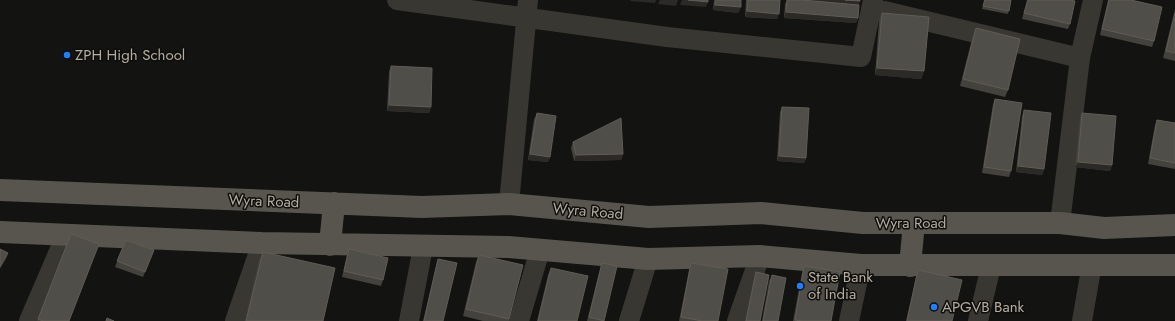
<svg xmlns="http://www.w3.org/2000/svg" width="1175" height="321" font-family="Jost,sans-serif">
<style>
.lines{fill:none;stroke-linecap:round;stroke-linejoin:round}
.street{stroke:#393732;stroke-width:20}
.primary{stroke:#58554e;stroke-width:22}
.wall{fill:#44423d}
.shaded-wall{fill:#2b2a27}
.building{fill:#504e48;stroke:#605c56}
.poi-dot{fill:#1e7fff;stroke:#0e0e0c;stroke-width:1.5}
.labels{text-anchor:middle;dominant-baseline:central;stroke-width:3;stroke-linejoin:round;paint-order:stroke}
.poi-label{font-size:15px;fill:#b5ada1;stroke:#0e0e0c;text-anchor:start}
.street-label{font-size:15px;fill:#b5ada1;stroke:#0e0e0c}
</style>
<rect width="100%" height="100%" fill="#131311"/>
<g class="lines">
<path class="street" d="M397,0L667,37L861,57L873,0
M872,8L1080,58
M509,204L528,0
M1060,223L1080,58L1093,0
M29,321L66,235
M235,321L262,243
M409,321L423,247
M519,321L540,250
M629,321L648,259
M737,321L760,256
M849,321L861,265
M978,321L991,266
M1082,321L1092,264"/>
<path class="primary" d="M0,190L422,207L509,204L649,217L761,213L863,223H1060L1104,228L1175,225
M0,232L262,243L508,247L648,259L760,256L861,265H1175
M330,245L334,203
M910,266L914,223"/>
</g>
<path class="wall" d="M714,0H741V7L738,13L713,10Z
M746,0H780L777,19L745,17Z
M787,0H860L858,5V18L856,23L784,18L785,4Z
M984,0H1011L1008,14L982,9Z
M1027,0H1070V24L1068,29L1022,19Z
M1108,0H1131L1154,41L1152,47L1100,35Z
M1175,9V61L1163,58Z
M882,13L924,71L921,79L875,75L879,21Z
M976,28L1008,90L1005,97L960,86L973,35Z
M391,66L431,107L429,113L387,111L389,72Z
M995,99L1011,171L1009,177L982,173L993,104Z
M782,107L806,158L804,163L777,161L780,112Z
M1024,110L1044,169L1042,175L1016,172L1022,116Z
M537,113L550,157L548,162L528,160L534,119Z
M1082,113L1112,165L1110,171L1075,167L1080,118Z
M1157,120L1175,123V169L1148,164L1155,125Z
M573,142L623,154L621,160L574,161L571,148Z
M126,240L154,250L143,277L115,267Z
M349,249L383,280L381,286L342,277L347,255Z
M263,252L323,321H245L259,260Z
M479,255L509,319V321H483L463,316L476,262Z
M438,259L443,321H423L436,266Z
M602,263L604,321H587L600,269Z
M691,263L718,321H679L689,270Z
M804,266L831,321H793L802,273Z
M551,268L577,321H537L548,275Z
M918,270L952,321H906L916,277Z
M756,272L760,321H745L754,278Z
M772,275L778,321H762L769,281Z
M38,319L69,321H37Z"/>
<path class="shaded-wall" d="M631,0H656L655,3L630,1Z
M660,0H678L676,6L658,4Z
M682,0H688L708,2L706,7L680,5Z
M804,0H845L860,1L858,7Z
M715,5L741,7L738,13L713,10Z
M747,11L779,14L777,19L745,17Z
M786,12L858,18L856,23L784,18Z
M877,68L924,71L921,79L875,75Z
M389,105L431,107L429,113L387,111Z
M530,154L550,157L548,162L528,160Z
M623,154L621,160L574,161L576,155Z
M779,156L806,158L804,163L777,161Z
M1078,162L1112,165L1110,171L1075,167Z
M1018,166L1044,169L1042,175L1016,172Z
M8,253L6,259L0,269V267Z"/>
<path class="building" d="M688,0H708V2Z
M716,0H741V7L715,5Z
M748,0H780L779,14L747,11Z
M787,0H802L859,5L858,18L786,12Z
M845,0H860V1Z
M985,0H1011L1009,11L983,6Z
M1028,0H1070L1075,1L1070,24L1024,13Z
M1109,0H1131L1162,7L1154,41L1102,29Z
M882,13L929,17L924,71L877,68Z
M1175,13V53L1166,51Z
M976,28L1020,39L1008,90L963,79Z
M391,66L432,68L431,107L389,105Z
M995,99L1022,103L1011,171L984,167Z
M782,107L809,108L806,158L779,156Z
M1024,110L1051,113L1044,169L1018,166Z
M537,113L556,116L550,157L530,154Z
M1082,113L1116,116L1112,165L1078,162Z
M621,118L623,154L576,155L573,142Z
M1157,120L1175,123V163L1150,158Z
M71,234L99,244L69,321H43L38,319Z
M126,240L154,250L145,272L117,261Z
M0,249L8,253L0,267Z
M349,249L388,258L383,280L344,271Z
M263,252L335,268L323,321H246Z
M479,255L523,265L509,319L466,309Z
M438,259L457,263L443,321H424Z
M602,263L617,266L604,321L589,317Z
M691,263L728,269L718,321H702L681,317Z
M804,266L840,272L831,321H803L795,320Z
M551,268L588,276L577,321H538Z
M918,270L962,280L952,321H907Z
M756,272L769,275L760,321H746Z
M772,275L786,278L778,321H763Z
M107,318L114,321H106Z"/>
<g class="poi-dot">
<circle cx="67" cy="55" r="4"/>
<circle cx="800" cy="286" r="4"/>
<circle cx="934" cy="307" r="4"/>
</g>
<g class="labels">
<g class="poi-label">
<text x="75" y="55">ZPH High School</text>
<text x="808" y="277">State Bank<tspan x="808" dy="17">of India</tspan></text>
<text x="942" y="307">APGVB Bank</text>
</g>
<g class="street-label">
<text transform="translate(264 201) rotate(2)">Wyra Road</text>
<text transform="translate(588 211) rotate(5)">Wyra Road</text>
<text x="911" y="223">Wyra Road</text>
</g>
</g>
</svg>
